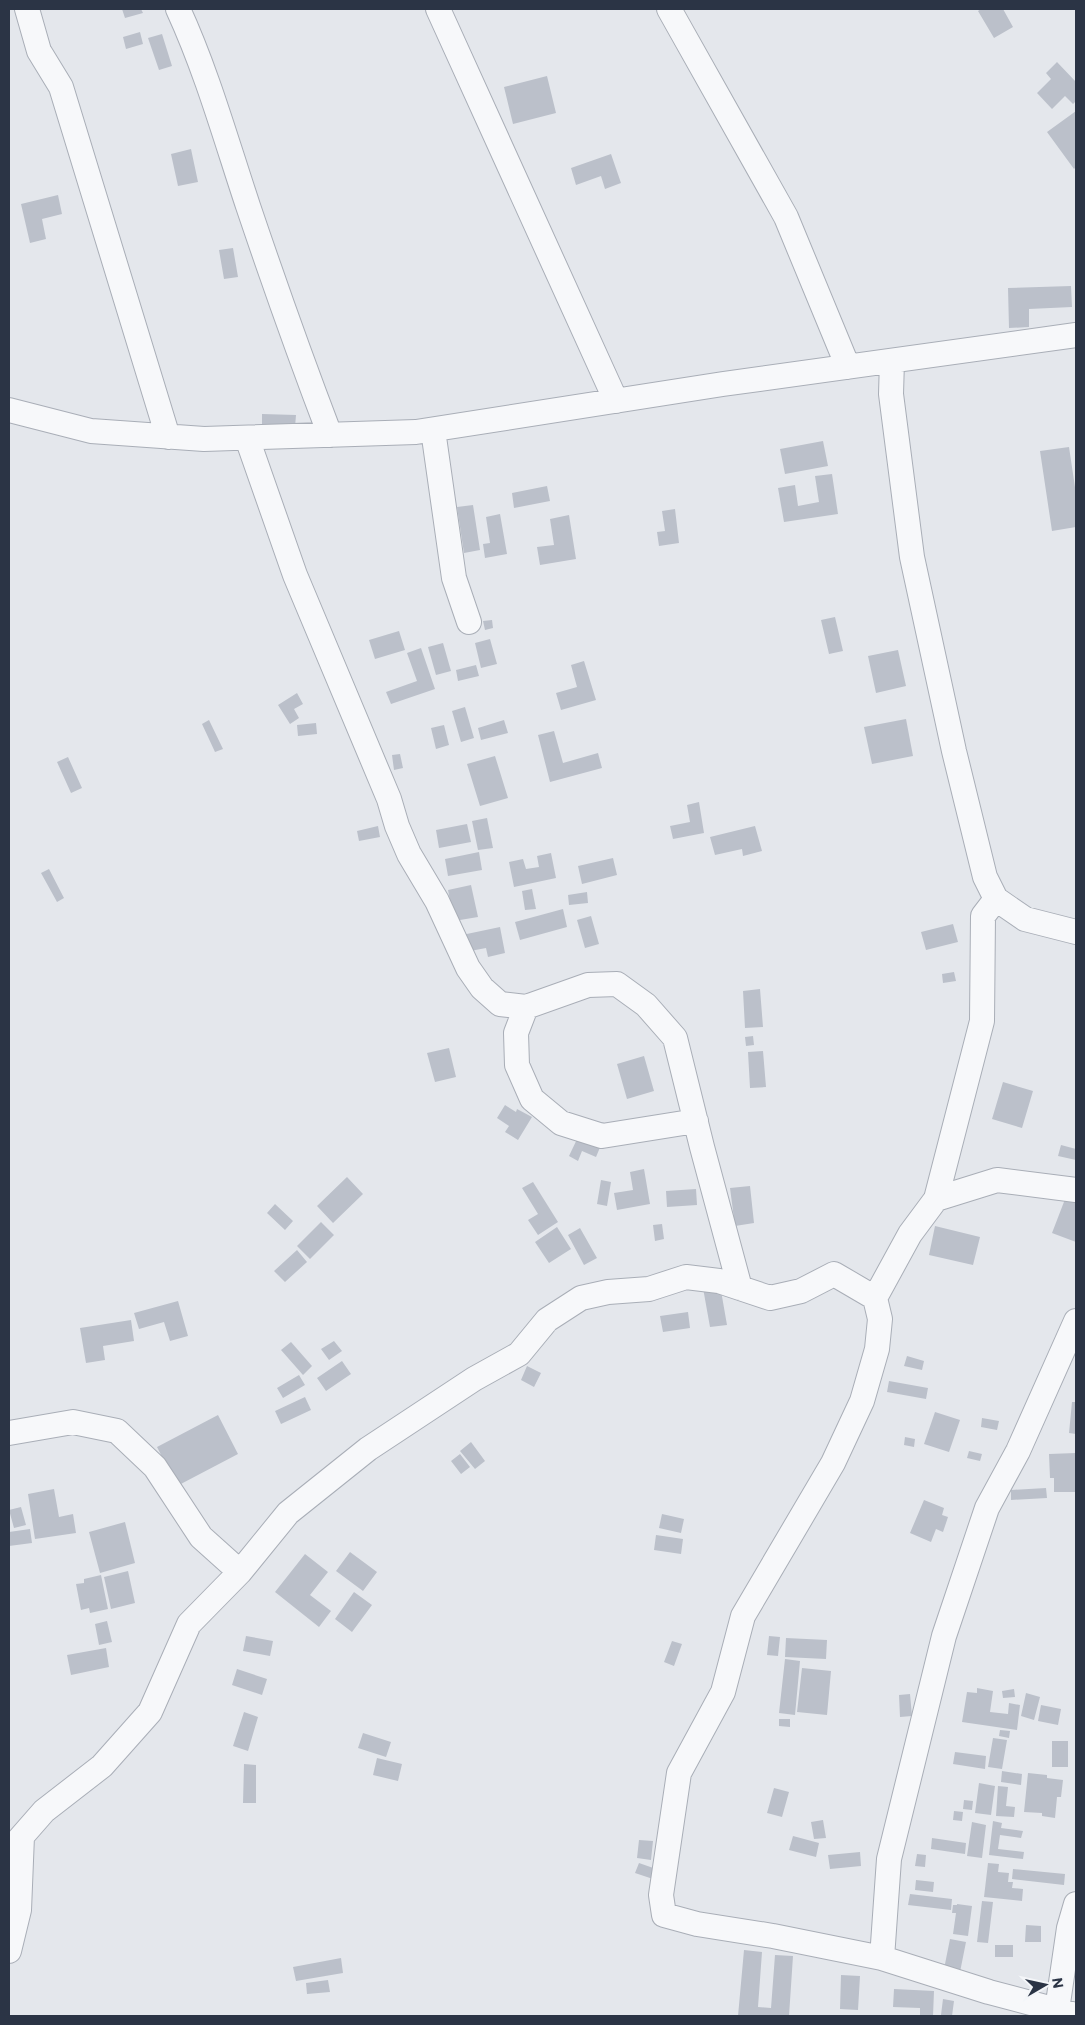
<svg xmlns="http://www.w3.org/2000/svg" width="1085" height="2025" font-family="Commissioner,sans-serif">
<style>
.building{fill:#bbc0ca}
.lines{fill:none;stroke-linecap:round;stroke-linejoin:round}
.minor-casing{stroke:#a9aeb7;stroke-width:26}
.minor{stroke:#f7f8fa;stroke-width:24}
</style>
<rect width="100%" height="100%" fill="#e4e7ec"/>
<path class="building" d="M122,9H141L143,13L125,18Z
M981,9H1003L1013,27L994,38L978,11Z
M140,32L143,44L126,49L123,37Z
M162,34L172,66L159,70L148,38Z
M1057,62L1076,82V101L1073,104L1065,96L1052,109L1037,93L1051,79L1046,73Z
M547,76L556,113L513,124L504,87Z
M1076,111V167L1074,169L1047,132Z
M191,149L198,182L178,186L171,154Z
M611,154L621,183L605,189L601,176L576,185L571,168Z
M58,195L62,214L42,219L46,239L30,243L21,204Z
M233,248L238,277L224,279L219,250Z
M1071,286L1072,307L1029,309V327L1009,328L1008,288Z
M262,414L296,415L295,427H262Z
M823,441L828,466L785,474L780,449Z
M1069,447L1076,494V527L1052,531L1040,451Z
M832,474L838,514L784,522L778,488L795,485L798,506L819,502L815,476Z
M547,486L550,501L514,508L512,493Z
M473,505L480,550L464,553L457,507Z
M675,509L679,543L659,546L657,532L665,531L662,511Z
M500,514L507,554L485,558L483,544L490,543L486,517Z
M569,515L576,559L540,565L537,547L554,545L550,519Z
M835,617L843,651L829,654L821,620Z
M492,620L493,628L485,630L483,621Z
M399,631L405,650L375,659L369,640Z
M490,639L497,664L481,668L475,643Z
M443,643L451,671L436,675L428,647Z
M421,648L435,689L391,704L386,692L417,681L407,653Z
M898,650L906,686L876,693L868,656Z
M584,661L596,700L561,710L556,693L577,687L571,665Z
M476,665L479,676L458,681L456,670Z
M297,693L303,704L294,709L299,718L290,724L278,705Z
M465,707L474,738L461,742L452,711Z
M906,719L913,756L872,764L864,727Z
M209,720L223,749L215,752L202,724Z
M504,720L508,733L481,740L478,728Z
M316,723L317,734L298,736L297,725Z
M444,725L449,745L436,749L431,728Z
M554,731L563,763L598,753L602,768L550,782L538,735Z
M400,754L403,768L394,770L392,755Z
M495,756L508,798L480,806L467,764Z
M68,757L82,788L71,793L57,762Z
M699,802L704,833L673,839L670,826L690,822L687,805Z
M487,818L493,848L478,850L472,821Z
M467,824L471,842L439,848L436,830Z
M378,826L380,837L359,841L357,831Z
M755,826L762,851L743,856L742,849L715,855L710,837Z
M479,852L482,870L448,876L445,859Z
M551,853L556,878L514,887L509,862L523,859L526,869L539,867L537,856Z
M613,858L617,875L582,884L578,866Z
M49,869L64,898L57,902L41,873Z
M471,885L478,917L454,921L448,890Z
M532,889L536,909L525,910L522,891Z
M587,892L588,903L569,905L568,895Z
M563,909L567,927L520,940L515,922Z
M591,916L599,944L585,948L577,920Z
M953,924L958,942L926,950L921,932Z
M500,927L505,953L488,957L486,948L465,952L462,935Z
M954,972L956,981L943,983L942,974Z
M760,989L763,1027L745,1028L743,991Z
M753,1036L754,1045L746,1046L745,1037Z
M449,1048L456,1077L435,1082L427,1053Z
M763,1051L766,1087L750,1088L748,1052Z
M644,1056L654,1091L627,1099L617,1064Z
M1003,1082L1033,1091L1022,1128L992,1119Z
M505,1105L516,1112L517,1109L532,1117L518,1140L505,1132L509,1126L497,1118Z
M579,1135L601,1145L596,1157L582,1151L578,1161L569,1156Z
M1061,1145L1076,1149V1160L1058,1156Z
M644,1169L650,1204L617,1210L614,1193L633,1190L630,1172Z
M347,1177L363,1194L333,1223L317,1206Z
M601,1180L611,1182L607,1206L597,1204Z
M533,1182L558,1222L538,1235L528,1220L538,1214L522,1188Z
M750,1186L754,1223L735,1226L730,1188Z
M696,1189L697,1205L667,1207L666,1191Z
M1067,1194L1076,1198V1242L1052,1233Z
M275,1204L293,1221L285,1230L267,1213Z
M321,1222L334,1235L310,1259L297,1246Z
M662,1224L664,1239L655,1241L653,1225Z
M935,1226L980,1237L973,1265L929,1255Z
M557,1227L571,1249L549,1263L535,1242Z
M580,1228L597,1258L584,1265L568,1235Z
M297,1250L307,1262L285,1282L274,1271Z
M720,1285L727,1325L710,1327L703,1288Z
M178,1301L188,1336L170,1341L164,1322L139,1329L134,1313Z
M688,1312L690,1328L663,1332L660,1316Z
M131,1320L134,1341L103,1346L105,1360L86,1363L80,1328Z
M334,1341L342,1351L329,1360L321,1349Z
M291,1342L312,1366L303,1375L281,1350Z
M907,1356L924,1361L922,1370L904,1366Z
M342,1361L351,1374L326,1391L317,1378Z
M527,1366L541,1373L534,1387L521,1380Z
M299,1375L305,1385L283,1398L277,1388Z
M889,1381L928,1388L926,1399L887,1392Z
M305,1397L311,1410L281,1424L275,1411Z
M1072,1402H1076V1434L1069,1433Z
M935,1412L960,1420L949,1452L924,1444Z
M218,1415L238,1454L177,1486L157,1447Z
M982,1418L999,1421L997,1430L981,1427Z
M905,1437L915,1439L914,1447L904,1445Z
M471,1442L485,1461L475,1469L460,1451Z
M969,1451L982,1454L980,1461L967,1458Z
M1076,1453V1492H1054V1478H1050L1049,1454Z
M460,1454L470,1467L461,1474L451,1461Z
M1046,1488L1047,1498L1011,1500V1490Z
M54,1489L59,1517L73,1514L76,1533L35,1539L28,1494Z
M924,1500L944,1508L942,1515L948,1517L943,1532L936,1529L931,1542L910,1533Z
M21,1507L26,1525L14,1528L9,1510Z
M662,1514L684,1519L681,1533L659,1528Z
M125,1522L135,1563L100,1573L89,1532Z
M30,1529L32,1543L9,1546V1532Z
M656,1535L683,1539L681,1554L654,1550Z
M350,1552L377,1572L363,1591L336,1571Z
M305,1554L328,1572L310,1595L331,1611L319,1627L275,1592Z
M128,1571L135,1603L111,1609L104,1577Z
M101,1575L108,1609L90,1613L89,1608L81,1610L76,1584L84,1583V1579Z
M354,1592L372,1605L352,1632L335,1619Z
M107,1621L112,1642L99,1645L95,1624Z
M246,1636L273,1641L270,1656L243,1651Z
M769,1636L780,1637L778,1656L767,1655Z
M786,1638L827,1640L826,1659L785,1657Z
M672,1641L682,1644L674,1666L664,1662Z
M106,1648L109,1667L71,1675L67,1655Z
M785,1659L800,1661L795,1715L779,1713Z
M802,1668L831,1671L827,1715L797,1712Z
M237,1669L267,1679L262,1695L232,1685Z
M977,1688L993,1691L990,1712L1008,1714L1009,1703L1020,1705L1017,1730L962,1722L967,1692L977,1693Z
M1014,1689L1015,1697L1003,1698L1002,1691Z
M1026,1693L1040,1697L1034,1720L1021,1716Z
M910,1694L912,1716L900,1717L899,1695Z
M1041,1705L1061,1709L1058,1725L1038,1721Z
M244,1712L258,1717L248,1751L233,1746Z
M779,1719H790V1727L779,1726Z
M1000,1730L1010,1731L1009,1738L999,1736Z
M363,1733L391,1742L386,1757L358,1748Z
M993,1738L1007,1740L1002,1769L988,1767Z
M1052,1741H1068V1767H1052Z
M955,1752L986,1756L985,1769L953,1764Z
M377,1758L402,1764L398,1781L373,1775Z
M244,1764L256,1765V1803H243Z
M1002,1771L1022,1774L1021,1785L1001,1782Z
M1028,1773L1047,1775V1778L1063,1780L1061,1797H1057L1055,1818L1042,1816V1813L1024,1812Z
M979,1783L995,1786L991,1815L975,1813Z
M998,1786L1008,1787L1006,1806L1015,1807L1014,1817L996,1816Z
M774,1788L789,1792L782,1817L767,1813Z
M964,1800L973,1801L972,1810L963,1809Z
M954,1811L963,1812L962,1821L953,1820Z
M823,1820L826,1838L814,1839L811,1822Z
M993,1821L1002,1823L1001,1828L1023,1831L1021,1838L1000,1835L998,1849L1024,1852L1023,1859L989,1855Z
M972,1822L986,1825L982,1858L967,1856Z
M793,1836L819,1843L816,1857L789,1850Z
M932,1838L966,1843L965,1854L931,1849Z
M639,1840L653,1841L651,1860L637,1858Z
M860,1852L861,1866L830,1869L828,1855Z
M917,1854L926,1855L925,1867L915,1866Z
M639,1863L659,1870L656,1880L635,1873Z
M988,1863L999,1864L998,1872L1009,1873L1008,1882H1013L1012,1888L1023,1889L1022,1901L984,1897Z
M1013,1869L1065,1874L1064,1885L1012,1879Z
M916,1880L934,1882L933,1892L915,1890Z
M910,1894L952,1899L951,1910L908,1905Z
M982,1901L993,1902L988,1943L977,1942Z
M957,1904L972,1906L968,1936L953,1934L956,1913H952L953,1905H957Z
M1026,1925L1041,1926V1942H1025Z
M950,1939L966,1942L960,1972L944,1969Z
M995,1945H1013V1957H995Z
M744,1950L762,1952L758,2007L771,2008L775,1955L793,1956L789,2016H738Z
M341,1958L343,1973L296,1981L293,1967Z
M841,1975L860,1976L858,2010L840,2009Z
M328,1980L330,1992L307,1994L306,1983Z
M894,1989L934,1991L933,2016H920V2008L893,2007Z
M943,1999L954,2001L952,2016L941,2015Z"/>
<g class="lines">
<g class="minor-casing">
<path id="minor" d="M27,9L39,51L61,87L168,437
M178,9C207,72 226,140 248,206C274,283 301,359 330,435
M438,9L616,401
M669,9L786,217L848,367
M892,361L891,394L912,557L954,751L985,877L996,899L1025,919L1076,932
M9,410L91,431L204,439L416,432L723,384L1076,335
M433,430L454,578L469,622
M247,438L295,575L389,799L397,826L409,854L437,901L468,968L482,988L500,1004L526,1007L588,985L617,984L646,1005L675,1038L702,1147L740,1288
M526,1007L516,1033L517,1065L532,1099L561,1123L602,1136L696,1121
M936,1199L982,1021L983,916L996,899
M875,1298L880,1319L877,1349L862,1401L833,1463L743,1616L723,1692L679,1773L661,1895L664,1915L697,1924L773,1936L882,1958
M1076,1321L1018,1451L987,1508L944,1636L889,1859L882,1958L989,1992L1076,2015
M9,1433L73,1422L117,1431L155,1467L201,1537L240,1572
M9,1851L44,1811L102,1766L150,1712L189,1624L240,1572L288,1513L368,1449L474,1379L519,1354L547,1320L581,1298L608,1292L649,1289L686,1277L719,1281L770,1298L801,1291L834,1274L875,1298L910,1234L936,1199L997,1180L1076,1190
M9,1951L19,1910L22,1836
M1057,2010L1069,1928L1076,1904"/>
</g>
<use href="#minor" class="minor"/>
</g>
<rect width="1085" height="2025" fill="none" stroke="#2b3445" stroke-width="20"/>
<g transform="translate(1045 1985) rotate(81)" stroke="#f4f6f9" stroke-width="4" paint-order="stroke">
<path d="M0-4L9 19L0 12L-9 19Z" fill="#2b3445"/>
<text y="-8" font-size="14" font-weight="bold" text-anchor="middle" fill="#2b3445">N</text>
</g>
</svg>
